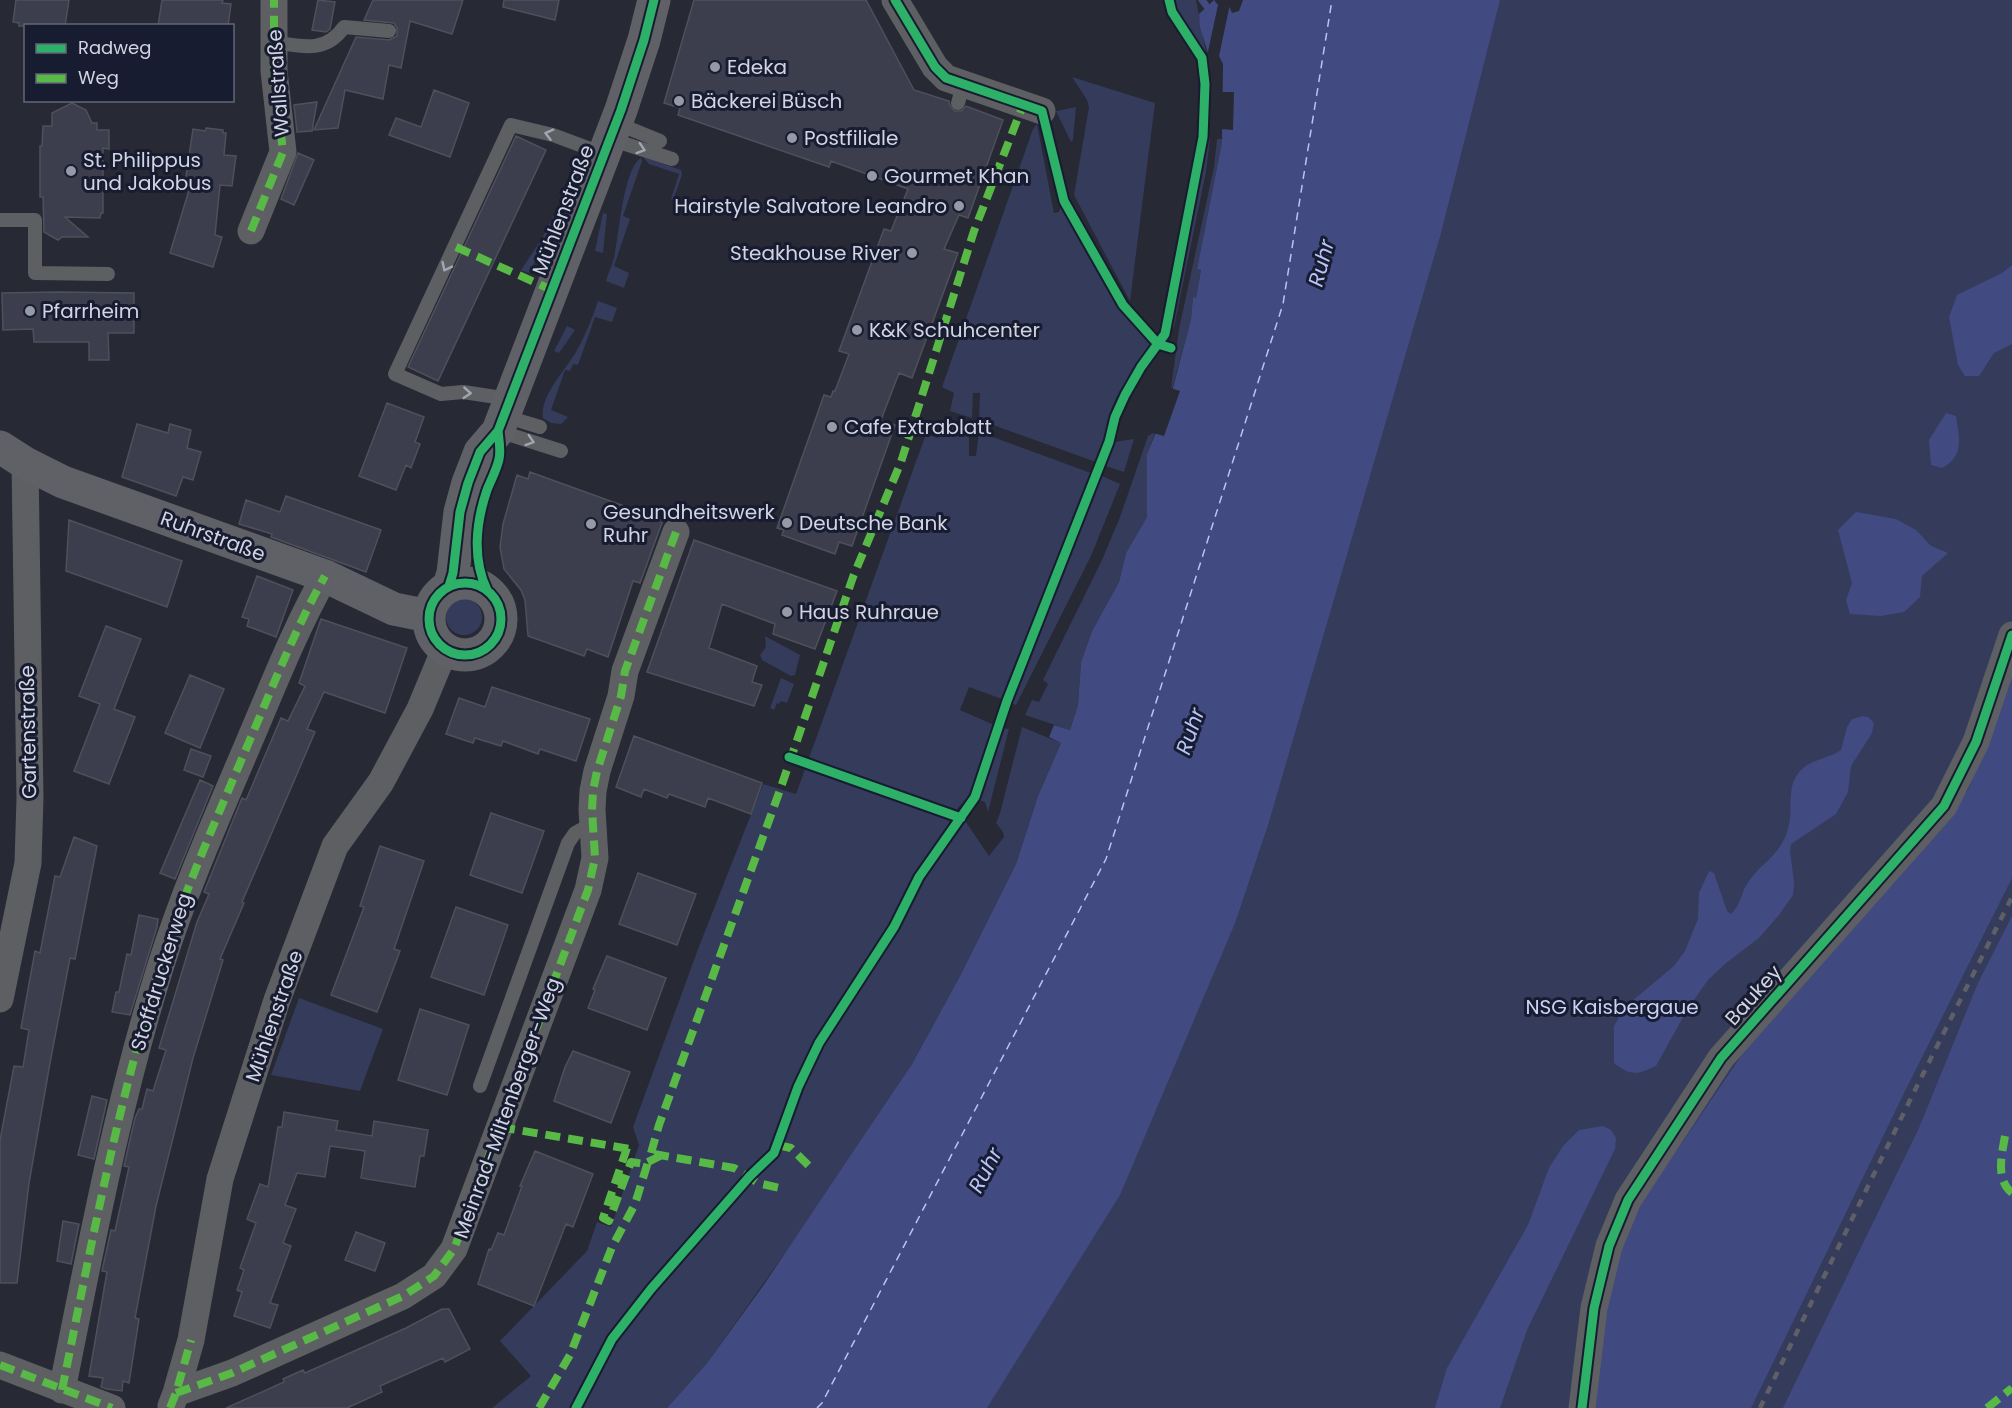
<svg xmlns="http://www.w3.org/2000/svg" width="2012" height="1408" font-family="Poppins,sans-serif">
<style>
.green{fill:#353b5b}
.forest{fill:#414a80}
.water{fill:#414b82}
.pier{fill:#272934}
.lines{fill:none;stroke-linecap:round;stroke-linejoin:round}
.stream{stroke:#414b82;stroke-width:7}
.ferry{stroke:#b7c4fa;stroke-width:1.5;stroke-dasharray:8 6;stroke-linecap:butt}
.building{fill:#3c3e4e;stroke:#4e505a;stroke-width:1.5}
.lane{stroke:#5d5f63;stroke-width:14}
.street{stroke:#5d5f63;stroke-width:27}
.secondary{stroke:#606167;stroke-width:33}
.rail{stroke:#5f6067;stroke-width:4.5;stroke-dasharray:8 8;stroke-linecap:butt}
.quiet{stroke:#58b947;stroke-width:8;stroke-dasharray:15 8;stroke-linecap:butt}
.cycleway-casing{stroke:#181c30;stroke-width:13}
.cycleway{stroke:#2db169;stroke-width:9}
.oneway{stroke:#a3a6b0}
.poi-dot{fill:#9699a6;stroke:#181c30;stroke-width:2}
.labels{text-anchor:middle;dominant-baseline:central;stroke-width:6;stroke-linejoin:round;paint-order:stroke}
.poi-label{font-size:20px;fill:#d1d5e3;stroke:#181c30;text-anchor:start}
.street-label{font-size:20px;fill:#d1d5e3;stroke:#181c30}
.park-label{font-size:20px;fill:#c9d2f7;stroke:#181c30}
.water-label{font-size:21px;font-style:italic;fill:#b7c4fa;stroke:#181c30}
</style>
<rect width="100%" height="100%" fill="#272934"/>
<path class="green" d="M1173,0H1196L1207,57L1209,58L1211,91H1209L1206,56L1177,13Z
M1452,0H2012V1383L1986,1408H946Z
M1072,77L1155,103L1130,301L1074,195L1089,107L1087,100Z
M1076,107L1073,140L1071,142L1056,111Z
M1037,124L1054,213L1059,212L1061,207L1120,310L1153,348C1135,368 1117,390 1109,416C1106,424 1106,432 1105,440C1104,447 1099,455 1096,462L979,420L980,393H973L972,418L950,411L954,393L942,387L1033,129Z
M1206,139H1210L1206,172L1174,327L1169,330L1202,171Z
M1217,139H1222V142L1197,269L1201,270L1196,298H1193L1191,319L1172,389L1171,388L1179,329L1214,167Z
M643,157L681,170L682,175L673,200L671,199L679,174L649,164Z
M641,158L642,161L623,216L630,219L614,266L629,273L624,288L606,281C608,273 612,266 614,258C619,237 623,169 641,158Z
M563,198L567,199L529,273L521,270L541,240Z
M603,213L607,214L603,253L595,251Z
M598,301L617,308L612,322L595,317L578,365L573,364L570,371L565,370L551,410L568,417L561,424L551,423L543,418C539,397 566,369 576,352C585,336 592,319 598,301Z
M567,326L575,330L559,353L554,351Z
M945,422L969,430V456H976L979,432L1091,473L1002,699L969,687L960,710L994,725L969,796L957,809L989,856L1004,837L1003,832L996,823L1000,813L1022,727L1061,743L1038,796L1016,864L960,976L912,1064L817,1208L707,1363L667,1408H492L531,1376L500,1341L587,1251L597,1222L611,1227L639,1145L633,1127L698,949L763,784L796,794L926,434L938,438Z
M1153,433H1155L1147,454V517L1126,553L1119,582L1092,631L1081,662L1078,705L1070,730L1025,715L1032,700L1039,702L1048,684L1043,680L1102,560L1120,517L1148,436Z
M1134,439L1124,472L1106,466L1114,442Z
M1102,476L1120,484L1091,556L1016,705L1011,703Z
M446 617a18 18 0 1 1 36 0a18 18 0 1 1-36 0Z
M765,636L800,655L795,675L791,676L762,660L760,655L766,647Z
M781,678L794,684L787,703L781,701L779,704L777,703L774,710L770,708Z
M1003,728L1009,729L988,812L985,802L979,800Z
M299,998L383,1029L360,1091L271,1075Z"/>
<path class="forest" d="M2012,674V878L1907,1087L1751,1408H1592L1600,1318L1629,1224L1645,1197L1765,1021L1948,818L1969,788Z
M2012,916V1408H1783L1919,1128L1978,983Z"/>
<path class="water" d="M1214,0L1217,4L1229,6L1232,13L1239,11L1243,0H1500L1441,233L1268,825L1235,923L1120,1195L987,1408H667L707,1363L765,1283L912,1064L960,976L1016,864L1038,796L1061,743L1049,737L1054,725L1070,730L1078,705L1081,662L1092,631L1119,582L1126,553L1147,517V454L1170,399L1191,319L1193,297L1196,298L1201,270L1197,269L1222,142L1223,64L1220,58L1208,53L1200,27L1199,14Z
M2012,265V344L1994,353L1979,376H1965L1958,365L1949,317L1957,295L2002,273Z
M1946,413L1956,416C1959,438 1965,456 1942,468L1931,465L1929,440Z
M1856,512L1896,519L1916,530L1931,546L1948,553L1922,576L1920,597L1904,612L1881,616L1850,614L1846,600L1852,583L1838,530Z
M1863,716L1868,717L1874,723L1872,733L1851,766L1848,792L1836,814L1791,844L1790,851L1794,882L1793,895L1779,915L1759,938L1726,963L1708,980L1687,1010L1656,1066C1637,1075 1631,1076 1614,1063V1026L1625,1007L1674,966L1685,951L1698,919L1699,893L1709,871L1714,873L1727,911L1731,914C1741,905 1741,891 1749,881C1765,859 1782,855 1789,825C1793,806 1786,787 1800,771C1811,759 1828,759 1841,750L1847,727L1852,719Z
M1603,1126L1611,1130L1616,1138L1615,1149L1527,1330L1500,1408H1435L1447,1368L1528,1225L1549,1168L1563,1146L1579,1130Z"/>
<path class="pier" d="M1217,1L1230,4L1219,56L1220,59L1207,56L1218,5Z
M1222,92H1234L1233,130L1221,129Z
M1171,388L1180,391L1164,436L1153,433Z"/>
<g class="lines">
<path class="stream" d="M1202,0L1211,12"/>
<path class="ferry" d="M817,1408L822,1403L1106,859L1283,304L1332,0"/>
</g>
<path class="building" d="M16,0H69L65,26H19V23L13,22Z
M162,0H223L222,3L231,4L228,26H158Z
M318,0L335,2L330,29L326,32L312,30Z
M373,0H463L452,34L410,21L401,68L389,65L383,99L345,90L338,128L314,130L356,37L389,40L397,36V28L394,23L364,20Z
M504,0H559L555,20L503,7Z
M694,0H866L914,90L949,101L950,106L955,111H961L966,106L1003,120L968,218L959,215L944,249L958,253L912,378L899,373L881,420L895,425L852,546L839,542L835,554L782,535L784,530L777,528L824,395L831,397L833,391H835L849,354L839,351L884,229L891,231L908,189L831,161L829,167L678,115L680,108L664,103Z
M434,90L469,103L450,157L389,135L396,118L421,127Z
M317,102L312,131L297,132L294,105Z
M72,103L86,110L92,123H97V130H109V149L103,148V213H101L100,218L65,217L88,237H62L58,240L44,232L43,197H40V146H42L43,126H52V113Z
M206,128L223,130V133H226L224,155L236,156L232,186L220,185L215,235L222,237L213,267L170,253L189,190H184L193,129L205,131Z
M516,136L546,150L438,381L408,367Z
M298,153L314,160L294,205L281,199Z
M58,292L134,293V333H108L109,360H89V342H34L33,329L3,330L2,293Z
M387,403L424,417L415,442L420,444L411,468L406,465L396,490L359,476Z
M137,424L168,433L170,424L191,430L187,448L201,452L193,480L183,477L176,496L122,477Z
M530,472L663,520L640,583L633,581L608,657L587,649L584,656L528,636L525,600L521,590L504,569L500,547L503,524L517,475L528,479Z
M286,496L381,530L366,572L271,537L272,534L239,524L246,500L280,512Z
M69,520L182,561L167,607L66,571Z
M694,540L837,591L815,649L773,634L775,624L722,604L709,648L757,666L752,682L762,685L754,706L647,672Z
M257,576L293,590L276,637L247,626L249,619L242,617Z
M321,619L407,648L385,713L324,692L307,729L315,732L242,902L244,903L220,959L223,960L193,1058L156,1206L135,1318L139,1319L129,1383L123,1381L122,1391L107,1389L101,1387L103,1378L89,1376L107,1272L102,1271L111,1230L115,1231L129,1167L124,1166L135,1118L139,1109H142L147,1089L153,1091L166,1050L159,1048L197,922L209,894L204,892L242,798L246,800L281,718L288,721L305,686L299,683Z
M106,626L141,639L114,709L135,717L109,784L74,771L100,704L79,696Z
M190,675L224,689L200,748L165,733Z
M492,687L590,719L576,761L540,749L538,754L503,741L501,746L475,738L473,743L446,734L459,698L485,707Z
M634,736L762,783L751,814L708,798L705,807L669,794L667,798L644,789L641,797L616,787Z
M191,749L211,756L203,777L184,770Z
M200,780L213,786L175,879L160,873Z
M491,813L544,831L522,893L470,875Z
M74,837L97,846L75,959L70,958L50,1063L29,1183L17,1283H0V1140L14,1066L23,1067L29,1030L21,1028L35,951L40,953L55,876L60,877Z
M380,846L424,861L394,949L400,951L377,1012L331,995L364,907L360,906Z
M638,873L696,894L677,945L619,924Z
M456,907L508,925L484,995L431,977Z
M139,915L158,919L157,927L130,1015L112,1012L116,992H119L127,954L131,955Z
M607,956L666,978L647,1030L588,1008L595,990L593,989Z
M420,1009L469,1025L447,1095L398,1080Z
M573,1051L630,1072L611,1123L554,1101L565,1067Z
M92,1096L107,1100L94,1159L78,1155Z
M284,1112L338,1121L336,1130L372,1136L374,1121L428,1130L424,1156H420L415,1187L361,1178L365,1151L330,1146L325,1177L297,1173L285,1205L296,1209L283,1243L291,1246L270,1303L278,1305L270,1328L234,1316L242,1292L237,1290L244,1270L240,1268L256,1223L247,1219L260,1184L268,1187L278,1127H282Z
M535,1151L593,1174L573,1227L566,1224L534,1306L478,1284L489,1249L491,1250L498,1233L504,1235L522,1186H520Z
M63,1221L79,1224L71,1264L57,1261Z
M356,1232L385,1243L375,1271L345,1260Z
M442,1309H449L470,1349L445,1362L443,1358L380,1386L382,1392L347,1408H226L284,1382L283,1379L303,1370L305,1373L406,1328Z"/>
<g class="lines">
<path class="lane" d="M274,42C303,47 326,53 344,27L389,31
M958,103L963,85
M616,123L660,141
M610,139L672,159
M0,220H35V273L108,274
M510,399L463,392L441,394L395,374L511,125L553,135L604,154
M504,416L540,427
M498,431L561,451
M480,1086L568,843L575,833L593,823"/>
<path class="street" d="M895,0L935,67L946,78L1042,111
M251,231L283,152L274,71V0
M0,999L28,863L30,798L25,463
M0,1365L112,1408
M62,1390C91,1247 117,1105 161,965C185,889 218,815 249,742C273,686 295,629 325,576
M176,1393L232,1373L403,1296L434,1276L454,1249L588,890L595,858L592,810L593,791L597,771L621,696L625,671L676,532
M171,1406L176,1393L191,1340L220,1179L277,1000L335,846L381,782L420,709L440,661L447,650
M1582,1408L1594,1308L1609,1246L1628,1200L1721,1058L1944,806L1976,742L2012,635"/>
<path class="secondary" d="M0,447L25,463L63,482L325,576L394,609L429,616
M429 619a36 36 0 1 1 72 0a36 36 0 1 1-72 0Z
M449,586L453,573L460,512L468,483L480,452L498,431L621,110L644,40L654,0"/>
<path class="rail" d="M1760,1408L1912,1096L2012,897"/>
<path class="quiet" d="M251,231L283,152L274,71V0
M456,247L552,290
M500,1127L630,1149
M2005,1136C2002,1154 1995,1179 2012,1193
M778,1145L791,1148L810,1167
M627,1148L603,1218L609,1221L631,1162L644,1164L660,1156
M651,1153L659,1125L780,790L853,577L901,462L974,231L1023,105
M654,1154L734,1168L758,1183L784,1189
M0,1365L112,1408
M62,1390C91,1247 117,1105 161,965C185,889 218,815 249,742C273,686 295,629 325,576
M176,1393L232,1373L403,1296L434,1276L454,1249L588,890L595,858L592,810L593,791L597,771L621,696L625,671L676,532
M170,1408L176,1393L191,1340
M539,1408L570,1355L612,1247L635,1204L648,1162
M1987,1408L2012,1388"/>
<g class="cycleway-casing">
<path id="cycleway" d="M895,0L935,67L946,78L1042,111L1064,201L1123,305L1158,344L1171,348
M429 619a36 36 0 1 1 72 0a36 36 0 1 1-72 0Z
M449,586L453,573L460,512L468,483L480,452L498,431L621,110L644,40L654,0
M487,590C472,559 476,522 487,490C491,480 497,469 499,459C501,451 499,440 498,431
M789,757L961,818
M576,1408L612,1339L651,1289L750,1176L774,1153L798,1087L819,1043L894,927L919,877L975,797L1007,701L1109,442L1115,417L1125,395L1141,367L1165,334L1203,137L1205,84L1202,58L1172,12L1169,0
M1582,1408L1594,1308L1609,1246L1628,1200L1721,1058L1944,806L1976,742L2012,635"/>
</g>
<use href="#cycleway" class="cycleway"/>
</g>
<defs><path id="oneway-chevron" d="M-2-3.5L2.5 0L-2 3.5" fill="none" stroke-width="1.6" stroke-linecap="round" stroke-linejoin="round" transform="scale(1.5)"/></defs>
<g class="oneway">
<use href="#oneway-chevron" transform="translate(549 134) rotate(-165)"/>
<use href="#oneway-chevron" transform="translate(641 149) rotate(18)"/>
<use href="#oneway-chevron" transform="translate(446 267) rotate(116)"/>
<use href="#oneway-chevron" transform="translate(467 393) rotate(4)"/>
<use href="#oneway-chevron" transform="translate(530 441) rotate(18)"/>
</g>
<g class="poi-dot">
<circle cx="715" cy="67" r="6"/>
<circle cx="679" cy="101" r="6"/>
<circle cx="792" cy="138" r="6"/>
<circle cx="71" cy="171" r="6"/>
<circle cx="872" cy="176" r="6"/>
<circle cx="959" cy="206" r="6"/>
<circle cx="912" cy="253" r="6"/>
<circle cx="30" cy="311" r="6"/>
<circle cx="857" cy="330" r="6"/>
<circle cx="832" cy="427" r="6"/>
<circle cx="787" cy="523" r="6"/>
<circle cx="591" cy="524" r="6"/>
<circle cx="787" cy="612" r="6"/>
</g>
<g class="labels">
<g class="poi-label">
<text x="727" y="67">Edeka</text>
<text x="691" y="101">Bäckerei Büsch</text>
<text x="804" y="138">Postfiliale</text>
<text x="83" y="160">St. Philippus<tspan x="83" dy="23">und Jakobus</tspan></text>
<text x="884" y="176">Gourmet Khan</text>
<text x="947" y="206" text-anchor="end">Hairstyle Salvatore Leandro</text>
<text x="900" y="253" text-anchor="end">Steakhouse River</text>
<text x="42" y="311">Pfarrheim</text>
<text x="869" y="330">K&amp;K Schuhcenter</text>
<text x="844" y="427">Cafe Extrablatt</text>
<text x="603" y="512">Gesundheitswerk<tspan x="603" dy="23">Ruhr</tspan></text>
<text x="799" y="523">Deutsche Bank</text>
<text x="799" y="612">Haus Ruhraue</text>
</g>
<g class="street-label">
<text transform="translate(278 83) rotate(-94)">Wallstraße</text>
<text transform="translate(563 210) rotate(-69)">Mühlenstraße</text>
<text transform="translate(213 536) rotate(20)">Ruhrstraße</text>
<text transform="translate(28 732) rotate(-91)">Gartenstraße</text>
<text transform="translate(161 972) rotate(-73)">Stoffdruckerweg</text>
<text transform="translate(1753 995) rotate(-48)">Baukey</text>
<text transform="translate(274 1016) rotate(-71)">Mühlenstraße</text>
<text transform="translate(507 1108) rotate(-70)">Meinrad-Miltenberger-Weg</text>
</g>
<g class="park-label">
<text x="1612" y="1007">NSG Kaisbergaue</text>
</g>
<g class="water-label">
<text transform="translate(1321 263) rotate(-75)">Ruhr</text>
<text transform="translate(1190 731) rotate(-71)">Ruhr</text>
<text transform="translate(985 1170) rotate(-62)">Ruhr</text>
</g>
</g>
<rect x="24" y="24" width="210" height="78" fill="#181c30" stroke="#626678" stroke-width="1.5"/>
<rect x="36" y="44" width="30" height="9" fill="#2db169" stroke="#626678" stroke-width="1.5"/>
<text x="78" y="54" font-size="18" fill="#d1d5e3">Radweg</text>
<rect x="36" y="74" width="30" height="9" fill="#58b947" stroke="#626678" stroke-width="1.5"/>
<text x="78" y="84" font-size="18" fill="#d1d5e3">Weg</text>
</svg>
